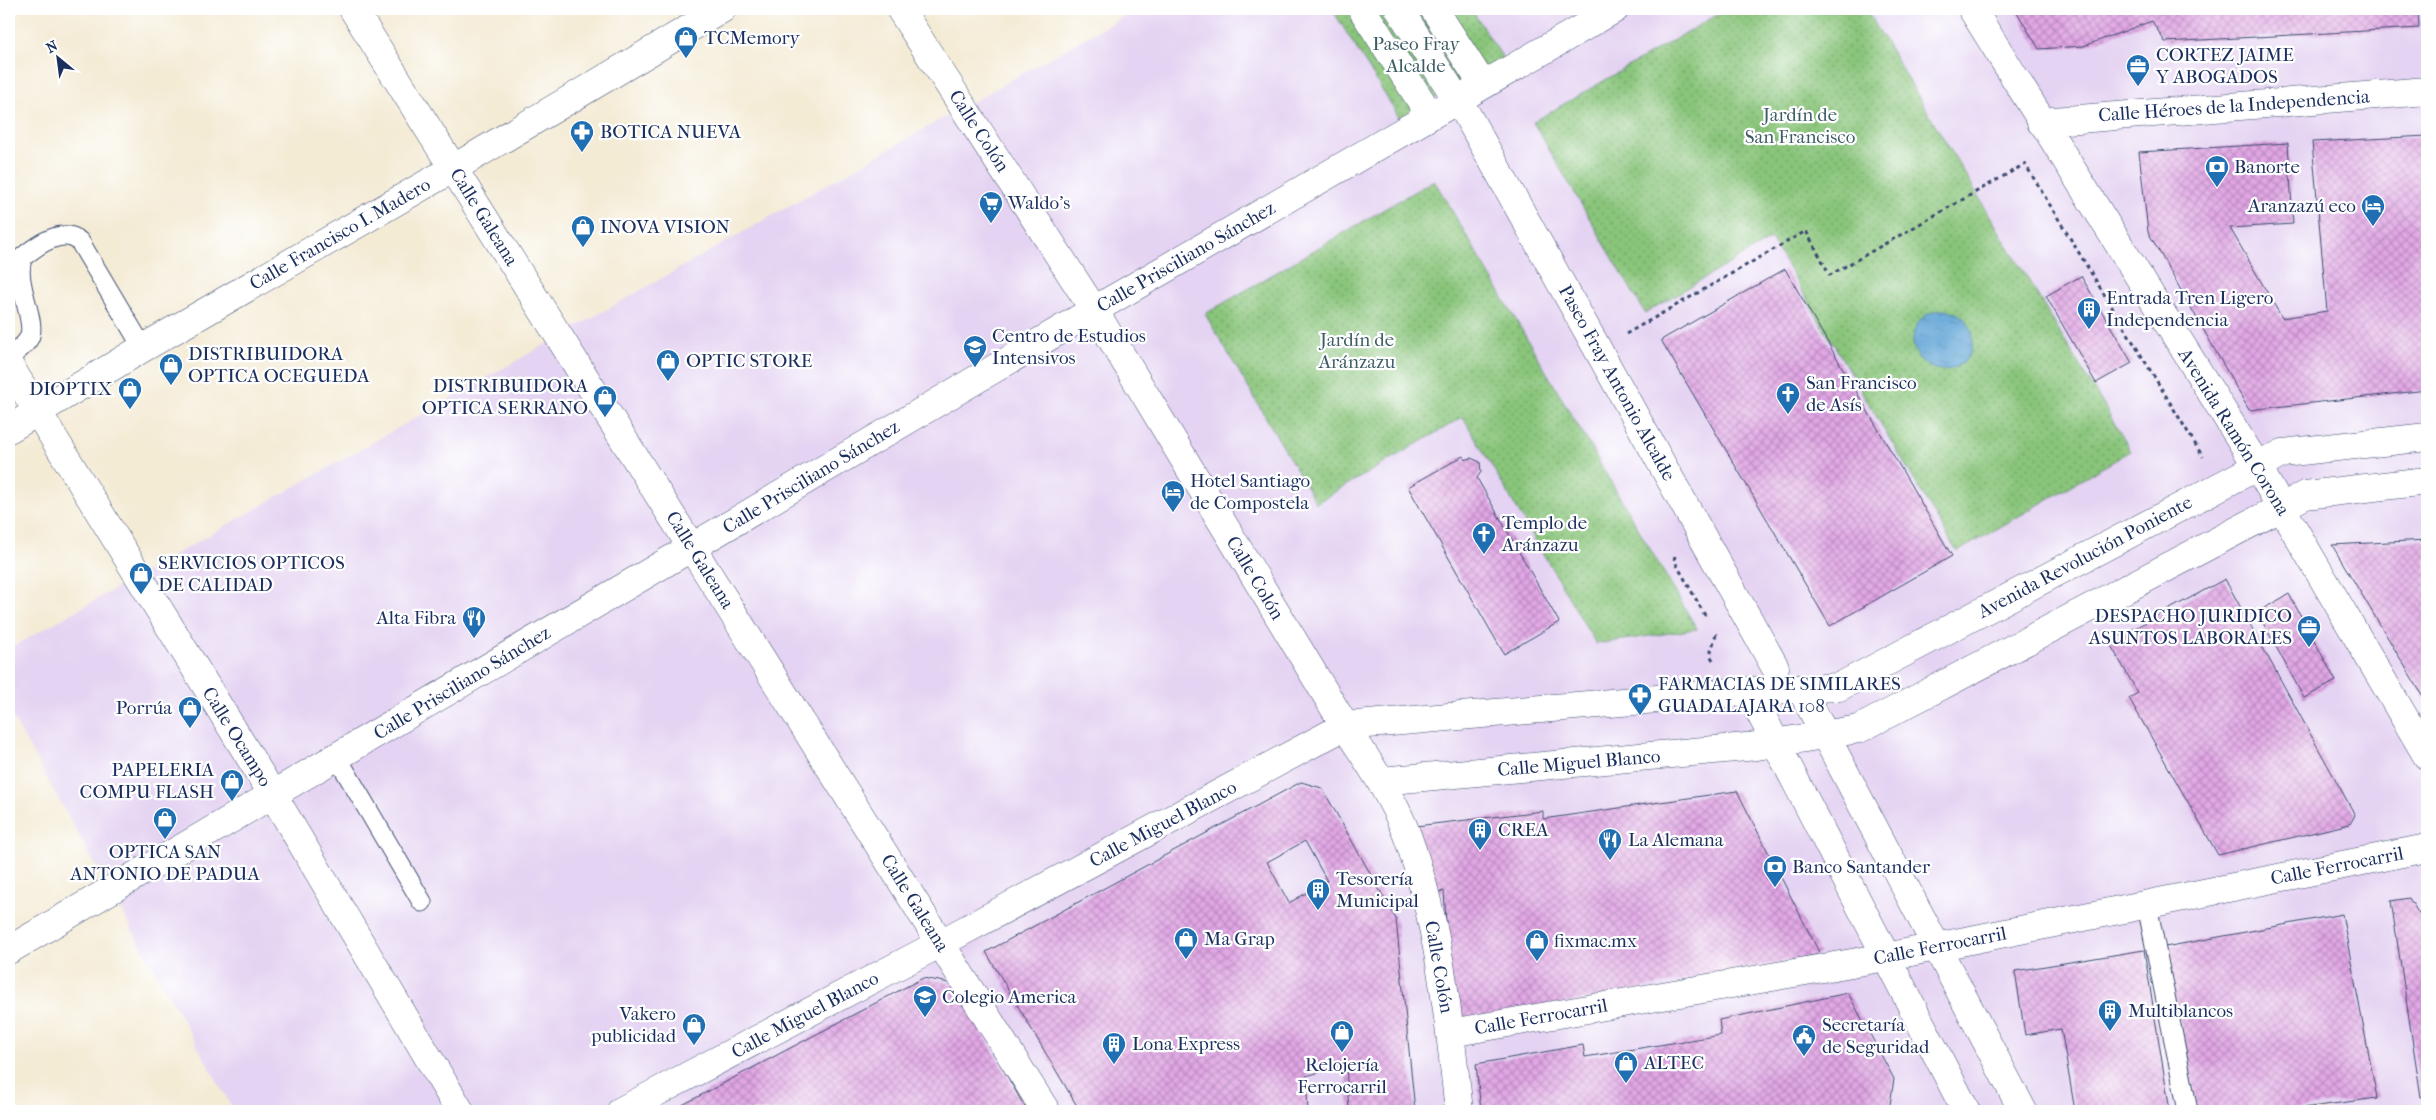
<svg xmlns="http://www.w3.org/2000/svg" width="2436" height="1120" font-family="'IM FELL French Canon',serif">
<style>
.built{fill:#e4d3f2}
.park{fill:url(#park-dots);stroke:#527a6c}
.water{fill:url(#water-ripples);stroke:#3e6a9a}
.building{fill:url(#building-cross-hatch);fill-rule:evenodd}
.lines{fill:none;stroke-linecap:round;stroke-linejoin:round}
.lane-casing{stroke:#3c4b70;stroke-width:21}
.street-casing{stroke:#3c4b70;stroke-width:29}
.path{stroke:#3c4b70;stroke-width:3;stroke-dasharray:4 4;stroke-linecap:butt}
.lane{stroke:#fff;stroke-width:19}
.street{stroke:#fff;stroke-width:28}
.labels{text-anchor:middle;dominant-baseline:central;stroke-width:4.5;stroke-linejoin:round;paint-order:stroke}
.poi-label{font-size:19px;fill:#1b2f5e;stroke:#fff;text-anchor:start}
.park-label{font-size:19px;fill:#3c5c66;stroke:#fff}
.street-label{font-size:19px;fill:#1b2f5e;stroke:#fff}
</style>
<defs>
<pattern id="park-dots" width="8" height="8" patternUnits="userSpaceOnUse" patternTransform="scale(1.25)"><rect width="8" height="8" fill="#89c57a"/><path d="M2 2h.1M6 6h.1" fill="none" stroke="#6fa067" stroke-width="1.8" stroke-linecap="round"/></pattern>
<pattern id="water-ripples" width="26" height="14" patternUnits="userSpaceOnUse" patternTransform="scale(1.25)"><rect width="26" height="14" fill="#62a6d7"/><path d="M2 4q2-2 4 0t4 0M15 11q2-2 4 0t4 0" fill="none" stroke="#5088b2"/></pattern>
<pattern id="building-cross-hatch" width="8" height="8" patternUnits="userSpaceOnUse" patternTransform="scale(1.25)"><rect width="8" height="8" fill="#e2a7e5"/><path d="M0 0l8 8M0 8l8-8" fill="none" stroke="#b688bd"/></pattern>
</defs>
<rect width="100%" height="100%" fill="#fff"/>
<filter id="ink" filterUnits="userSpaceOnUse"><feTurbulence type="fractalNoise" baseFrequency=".02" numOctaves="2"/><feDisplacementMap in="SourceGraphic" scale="10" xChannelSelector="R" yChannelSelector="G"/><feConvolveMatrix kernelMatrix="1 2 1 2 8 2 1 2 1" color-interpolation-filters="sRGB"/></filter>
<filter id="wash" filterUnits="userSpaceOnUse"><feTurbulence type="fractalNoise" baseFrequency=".0096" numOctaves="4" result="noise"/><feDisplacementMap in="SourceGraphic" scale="20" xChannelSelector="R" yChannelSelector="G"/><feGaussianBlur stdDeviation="1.12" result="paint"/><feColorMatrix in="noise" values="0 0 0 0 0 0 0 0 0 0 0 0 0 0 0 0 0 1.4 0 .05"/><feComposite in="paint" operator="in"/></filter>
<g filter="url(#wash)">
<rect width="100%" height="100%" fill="#f4ebd5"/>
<path class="built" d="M1136,9H2427V1111H234L9,711V649Z"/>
<path class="park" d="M1332,9H1471L1503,58L1400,119Z
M1727,9H1866L2131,451L1957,552L1771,239L1645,313L1533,122Z
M1434,180L1697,629L1596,644L1463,417L1316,503L1205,314Z"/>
<path class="water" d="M1913 340a30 30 0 1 1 60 0a30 30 0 1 1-60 0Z"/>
<g id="blocks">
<path class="building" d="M2015,9H2418L2419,28L2165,42L2152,21L2084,46L2039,49Z
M2427,136V390L2249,410L2148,232L2139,152L2288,143L2293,224L2230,228L2282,318L2327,311L2312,142Z
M1785,269L1952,556L1830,626L1661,340Z
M2081,276L2132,363L2096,383L2046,296Z
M1463,456L1465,460L1471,458L1480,462L1481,472L1477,478L1559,622L1504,654L1408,487Z
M2427,540V703L2332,545Z
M2225,579L2355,815L2350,824L2218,855L2129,698L2138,693L2109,642Z
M2289,594L2336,681L2304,698L2257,612Z
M1301,782L1322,788L1396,919L1415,1111H1349L1346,1065L1306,1076L1308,1111H1080L986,952ZM1305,841L1327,881L1289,903L1267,862Z
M1737,791L1820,954L1453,1025L1444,891L1430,893L1408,827L1543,811V819Z
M2409,898L2427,927V1096L2421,1097L2391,901Z
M2342,914L2377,1098L2280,1111H2198L2165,947Z
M2144,950L2170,1111H2075L2061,1029L2025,1035L2015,971Z
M923,978L955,984L1027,1111H671Z
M1848,993L1894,1079L1889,1111H1481L1476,1064L1583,1045L1585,1057L1721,1035L1719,1020Z"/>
</g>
</g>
<g filter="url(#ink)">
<use href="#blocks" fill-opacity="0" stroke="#3c4b70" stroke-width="1"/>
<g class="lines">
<g class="lane-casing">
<path id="lane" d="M9,358C15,352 25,346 29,338C38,321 12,280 23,257C37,245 64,226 80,242L143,348
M337,757L422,902
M2147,905L2188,1111"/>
</g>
<g class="street-casing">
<path id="street" d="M353,9L1046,1111
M900,9L1094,310L1345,726C1368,761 1392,796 1407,835C1439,922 1449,1020 1459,1111
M1362,9L1430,115
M1399,9L1467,115L1775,667
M1434,9L1483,85
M1972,9L2257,466L2427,756
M2041,122L2427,91
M9,365L273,795L460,1111
M9,429L143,348L454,168L722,9
M1801,689L2023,1111
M1749,691L1966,1111
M1381,781L1757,746L1859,729L2305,495L2427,481
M9,950L1094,310L1615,9
M1450,1033L1886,957L2427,848
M621,1111L941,943L1345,726L1749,691L1839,687L2283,453L2427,437"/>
</g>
<path class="path" d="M1626,334L1806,231L1830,275L2025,164L2203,457
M1675,556L1674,560L1707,619
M1713,660L1710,655L1716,634L1714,631"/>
<use href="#lane" class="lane"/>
<use href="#street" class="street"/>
</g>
</g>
<defs>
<g id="shop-pin" transform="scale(1.25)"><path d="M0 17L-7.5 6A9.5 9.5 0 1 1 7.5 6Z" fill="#1f6fb2" stroke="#fff"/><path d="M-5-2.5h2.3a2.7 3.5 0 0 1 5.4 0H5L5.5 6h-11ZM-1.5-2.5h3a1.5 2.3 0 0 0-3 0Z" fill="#fff"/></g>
<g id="office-pin" transform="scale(1.25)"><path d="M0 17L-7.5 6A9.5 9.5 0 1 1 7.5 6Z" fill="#1f6fb2" stroke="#fff"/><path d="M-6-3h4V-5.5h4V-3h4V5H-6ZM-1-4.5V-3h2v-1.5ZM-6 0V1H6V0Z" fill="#fff"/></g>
<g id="pharmacy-pin" transform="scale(1.25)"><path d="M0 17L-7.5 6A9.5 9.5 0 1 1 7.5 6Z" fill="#1f6fb2" stroke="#fff"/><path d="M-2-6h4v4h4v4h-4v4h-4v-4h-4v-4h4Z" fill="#fff"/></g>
<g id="bank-pin" transform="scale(1.25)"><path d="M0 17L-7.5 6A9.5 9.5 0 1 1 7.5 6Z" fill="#1f6fb2" stroke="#fff"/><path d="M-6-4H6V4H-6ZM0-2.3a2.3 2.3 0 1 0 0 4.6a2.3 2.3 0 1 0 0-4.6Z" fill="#fff"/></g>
<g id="supermarket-pin" transform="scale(1.25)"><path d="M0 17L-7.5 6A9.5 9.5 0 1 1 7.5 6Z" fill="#1f6fb2" stroke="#fff"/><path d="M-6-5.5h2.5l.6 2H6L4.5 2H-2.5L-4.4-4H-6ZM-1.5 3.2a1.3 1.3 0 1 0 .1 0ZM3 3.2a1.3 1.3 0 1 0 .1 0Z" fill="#fff"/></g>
<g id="hotel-pin" transform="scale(1.25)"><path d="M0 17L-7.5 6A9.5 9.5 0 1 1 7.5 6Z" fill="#1f6fb2" stroke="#fff"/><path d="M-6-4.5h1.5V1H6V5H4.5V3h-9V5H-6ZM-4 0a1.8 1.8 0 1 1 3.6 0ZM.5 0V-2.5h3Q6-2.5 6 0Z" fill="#fff"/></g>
<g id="building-pin" transform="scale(1.25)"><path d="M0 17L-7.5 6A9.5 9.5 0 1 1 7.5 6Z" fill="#1f6fb2" stroke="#fff"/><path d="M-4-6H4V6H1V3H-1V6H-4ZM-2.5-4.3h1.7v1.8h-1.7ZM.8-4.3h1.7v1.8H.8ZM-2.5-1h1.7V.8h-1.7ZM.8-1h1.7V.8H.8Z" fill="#fff"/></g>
<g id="university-pin" transform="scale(1.25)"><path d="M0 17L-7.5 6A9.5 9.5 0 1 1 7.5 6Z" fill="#1f6fb2" stroke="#fff"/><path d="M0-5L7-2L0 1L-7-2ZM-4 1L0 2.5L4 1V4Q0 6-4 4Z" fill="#fff"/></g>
<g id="church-pin" transform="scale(1.25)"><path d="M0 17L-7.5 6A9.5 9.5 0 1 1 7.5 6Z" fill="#1f6fb2" stroke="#fff"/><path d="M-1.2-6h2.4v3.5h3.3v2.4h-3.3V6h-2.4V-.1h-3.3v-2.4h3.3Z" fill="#fff"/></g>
<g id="restaurant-pin" transform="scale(1.25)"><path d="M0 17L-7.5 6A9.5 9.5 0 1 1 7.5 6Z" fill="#1f6fb2" stroke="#fff"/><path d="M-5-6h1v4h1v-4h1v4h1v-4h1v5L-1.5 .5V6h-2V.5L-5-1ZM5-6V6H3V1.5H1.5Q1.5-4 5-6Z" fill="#fff"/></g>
<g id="school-pin" transform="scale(1.25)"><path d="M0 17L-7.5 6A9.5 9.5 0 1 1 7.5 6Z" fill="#1f6fb2" stroke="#fff"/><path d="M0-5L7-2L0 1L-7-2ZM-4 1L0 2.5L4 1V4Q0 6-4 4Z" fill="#fff"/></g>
<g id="civic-pin" transform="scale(1.25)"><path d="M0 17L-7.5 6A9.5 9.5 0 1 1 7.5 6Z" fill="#1f6fb2" stroke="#fff"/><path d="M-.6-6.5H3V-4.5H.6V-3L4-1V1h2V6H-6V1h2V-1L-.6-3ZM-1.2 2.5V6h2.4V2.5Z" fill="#fff"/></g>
</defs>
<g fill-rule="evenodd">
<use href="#shop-pin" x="686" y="38"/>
<use href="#office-pin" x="2138" y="66"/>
<use href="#pharmacy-pin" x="582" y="132"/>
<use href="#bank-pin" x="2217" y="167"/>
<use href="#supermarket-pin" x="991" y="203"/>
<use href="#hotel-pin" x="2373" y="206"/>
<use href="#shop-pin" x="583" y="227"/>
<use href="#building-pin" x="2089" y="309"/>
<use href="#university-pin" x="975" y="347"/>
<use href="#shop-pin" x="668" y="361"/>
<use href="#shop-pin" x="171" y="365"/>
<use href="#shop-pin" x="130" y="389"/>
<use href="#church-pin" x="1788" y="394"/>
<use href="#shop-pin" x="605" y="397"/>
<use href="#hotel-pin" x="1173" y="492"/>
<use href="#church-pin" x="1484" y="534"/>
<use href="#shop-pin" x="141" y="574"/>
<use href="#restaurant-pin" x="474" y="618"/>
<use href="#office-pin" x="2309" y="627"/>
<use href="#pharmacy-pin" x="1640" y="695"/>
<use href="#shop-pin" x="190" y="708"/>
<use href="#shop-pin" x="232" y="781"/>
<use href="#shop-pin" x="165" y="819"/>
<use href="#building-pin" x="1480" y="830"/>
<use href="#restaurant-pin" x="1610" y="840"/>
<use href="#bank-pin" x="1775" y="867"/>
<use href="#building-pin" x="1318" y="890"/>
<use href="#shop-pin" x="1186" y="939"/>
<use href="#shop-pin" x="1537" y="941"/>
<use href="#school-pin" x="925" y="997"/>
<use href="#building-pin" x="2110" y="1011"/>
<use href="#shop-pin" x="694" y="1025"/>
<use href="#shop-pin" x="1342" y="1032"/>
<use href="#civic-pin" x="1804" y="1036"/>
<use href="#building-pin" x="1114" y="1044"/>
<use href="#shop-pin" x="1626" y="1063"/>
</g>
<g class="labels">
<g class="poi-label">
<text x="704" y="38">TCMemory</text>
<text x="2156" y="55">CORTEZ JAIME<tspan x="2156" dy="22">Y ABOGADOS</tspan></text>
<text x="600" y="132">BOTICA NUEVA</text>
<text x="2234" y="167">Banorte</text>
<text x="1008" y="203">Waldo’s</text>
<text x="2356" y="206" text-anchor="end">Aranzazú eco</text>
<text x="600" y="227">INOVA VISION</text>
<text x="2106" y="298">Entrada Tren Ligero<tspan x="2106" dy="22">Independencia</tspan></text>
<text x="992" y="336">Centro de Estudios<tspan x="992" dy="22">Intensivos</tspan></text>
<text x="188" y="354">DISTRIBUIDORA<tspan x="188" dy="22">OPTICA OCEGUEDA</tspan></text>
<text x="686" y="361">OPTIC STORE</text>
<text x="1806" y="383">San Francisco<tspan x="1806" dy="22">de Asís</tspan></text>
<text x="588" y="386" text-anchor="end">DISTRIBUIDORA<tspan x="588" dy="22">OPTICA SERRANO</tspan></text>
<text x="112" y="389" text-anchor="end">DIOPTIX</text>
<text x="1190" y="481">Hotel Santiago<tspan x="1190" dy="22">de Compostela</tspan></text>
<text x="1502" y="523">Templo de<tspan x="1502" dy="22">Aránzazu</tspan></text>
<text x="158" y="563">SERVICIOS OPTICOS<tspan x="158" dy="22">DE CALIDAD</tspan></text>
<text x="2292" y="616" text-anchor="end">DESPACHO JURIDICO<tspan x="2292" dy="22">ASUNTOS LABORALES</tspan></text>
<text x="456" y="618" text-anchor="end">Alta Fibra</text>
<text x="1658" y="684">FARMACIAS DE SIMILARES<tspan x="1658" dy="22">GUADALAJARA 108</tspan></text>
<text x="172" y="708" text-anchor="end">Porrúa</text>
<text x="214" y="770" text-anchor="end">PAPELERIA<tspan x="214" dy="22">COMPU FLASH</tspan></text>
<text x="1498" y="830">CREA</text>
<text x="1628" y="840">La Alemana</text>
<text x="165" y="852" text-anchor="middle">OPTICA SAN<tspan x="165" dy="22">ANTONIO DE PADUA</tspan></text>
<text x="1792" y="867">Banco Santander</text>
<text x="1336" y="879">Tesorería<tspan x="1336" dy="22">Municipal</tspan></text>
<text x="1204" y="939">Ma Grap</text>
<text x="1554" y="941">fixmac.mx</text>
<text x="942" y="997">Colegio America</text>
<text x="2128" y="1011">Multiblancos</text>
<text x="676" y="1014" text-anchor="end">Vakero<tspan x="676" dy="22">publicidad</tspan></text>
<text x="1822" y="1025">Secretaría<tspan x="1822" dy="22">de Seguridad</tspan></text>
<text x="1132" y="1044">Lona Express</text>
<text x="1644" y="1063">ALTEC</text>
<text x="1342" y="1065" text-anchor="middle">Relojería<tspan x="1342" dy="22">Ferrocarril</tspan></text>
</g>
<g class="park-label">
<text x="1416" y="44">Paseo Fray<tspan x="1416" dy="22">Alcalde</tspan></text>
<text x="1800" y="115">Jardín de<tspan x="1800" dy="22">San Francisco</tspan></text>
<text x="1357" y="340">Jardín de<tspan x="1357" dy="22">Aránzazu</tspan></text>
</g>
<g class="street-label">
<text transform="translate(2234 106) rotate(-4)">Calle Héroes de la Independencia</text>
<text transform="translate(979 131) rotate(57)">Calle Colón</text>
<text transform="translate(484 217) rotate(58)">Calle Galeana</text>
<text transform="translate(340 234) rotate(-30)">Calle Francisco I. Madero</text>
<text transform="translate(1186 257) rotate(-30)">Calle Prisciliano Sánchez</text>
<text transform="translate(1617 383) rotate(61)">Paseo Fray Antonio Alcalde</text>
<text transform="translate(2234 432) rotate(58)">Avenida Ramón Corona</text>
<text transform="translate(811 477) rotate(-31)">Calle Prisciliano Sánchez</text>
<text transform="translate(2085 557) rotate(-28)">Avenida Revolución Poniente</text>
<text transform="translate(700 560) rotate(58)">Calle Galeana</text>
<text transform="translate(1255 578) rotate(59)">Calle Colón</text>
<text transform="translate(462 683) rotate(-31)">Calle Prisciliano Sánchez</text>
<text transform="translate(237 737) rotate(58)">Calle Ocampo</text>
<text transform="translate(1579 763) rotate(-5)">Calle Miguel Blanco</text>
<text transform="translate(1163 824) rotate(-28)">Calle Miguel Blanco</text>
<text transform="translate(2337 866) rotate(-11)">Calle Ferrocarril</text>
<text transform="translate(915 903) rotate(58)">Calle Galeana</text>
<text transform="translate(1940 946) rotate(-11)">Calle Ferrocarril</text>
<text transform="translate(1439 967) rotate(80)">Calle Colón</text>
<text transform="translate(805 1015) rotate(-28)">Calle Miguel Blanco</text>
<text transform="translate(1541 1017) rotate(-10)">Calle Ferrocarril</text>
</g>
</g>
<rect width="2436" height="1120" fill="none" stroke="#fff" stroke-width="30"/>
<g transform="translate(58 58) rotate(331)" stroke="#ffffff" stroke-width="4" paint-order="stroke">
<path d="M0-4L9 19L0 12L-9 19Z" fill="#1b2f5e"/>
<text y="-8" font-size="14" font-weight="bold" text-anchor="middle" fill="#1b2f5e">N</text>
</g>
</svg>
